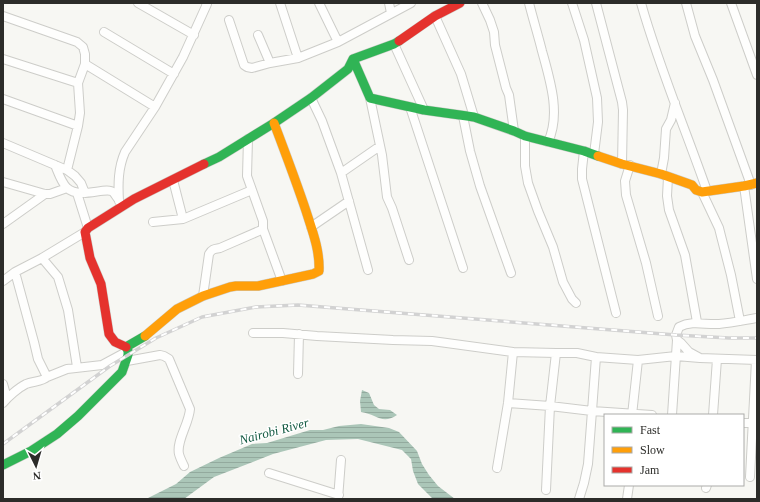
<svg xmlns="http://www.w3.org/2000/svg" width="760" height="502" font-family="Georgia,serif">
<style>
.water{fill:url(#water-rules)}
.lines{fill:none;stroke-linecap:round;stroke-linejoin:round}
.street-casing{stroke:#cdcdc9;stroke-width:10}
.fast-casing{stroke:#cdcdc9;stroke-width:10}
.slow-casing{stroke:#cdcdc9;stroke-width:10}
.jam-casing{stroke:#cdcdc9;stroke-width:10}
.street{stroke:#fefefd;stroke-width:8}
.fast{stroke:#30b455;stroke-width:9}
.slow{stroke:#ff9f0a;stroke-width:9}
.jam{stroke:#e5322d;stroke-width:9}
.rail-casing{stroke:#d2d2d2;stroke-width:3.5}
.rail{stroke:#fff;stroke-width:2;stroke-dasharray:6;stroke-linecap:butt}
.labels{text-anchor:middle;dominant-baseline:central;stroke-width:3;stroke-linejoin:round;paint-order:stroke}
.water-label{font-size:13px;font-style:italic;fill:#135a42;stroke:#fff}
</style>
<defs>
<pattern id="water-rules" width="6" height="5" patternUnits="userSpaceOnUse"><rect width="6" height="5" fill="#abc6b8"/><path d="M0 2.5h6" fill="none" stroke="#93aa9e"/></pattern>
</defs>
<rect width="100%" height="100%" fill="#f7f7f3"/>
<path class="water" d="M362,390L369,393L374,405L379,409L390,410L397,415C382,425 376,414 361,412L360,401Z
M361,424L389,428L399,432L417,451L422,464L429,475L438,486L455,499H433L418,484L413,471L411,459L402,450L358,439L326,440L273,454L214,477L184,499H146L176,484L190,472L219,458L252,444L267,443L310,430H323L339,426Z"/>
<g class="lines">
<g class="street-casing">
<path id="street" d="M138,3L194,35
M280,3L298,58
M319,3L338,42
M389,3L391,13
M482,3L490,20L494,32L495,45L506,88L509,95L514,131
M529,3C533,19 538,35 542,51C550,80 561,114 548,142
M572,3L584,40L597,98L598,122L594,154
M596,3L622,102L623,110L622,164
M641,3C659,67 685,128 707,191
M686,3L695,36L713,80L751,185
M731,3L757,75
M3,16L77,42L83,47L85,54V64L78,83L80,113L78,126L67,170
M435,16L461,74L474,117
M229,20L244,65L247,67L252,68L270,63L298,58L338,42L411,3
M104,32L174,74
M258,35L270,63
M394,44L424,110
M3,59L78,83
M85,64L155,107
M311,98L322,121L341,173L368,270
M370,98L382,155L387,197L392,208L409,260
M3,99L78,126
M410,107L463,268
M463,116L470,151L480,186L511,273
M525,136V166L528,183L538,211L553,247L563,282L572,299L576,303
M3,143L55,165L67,170L75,176L81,183L85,193
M584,151L582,169V179L616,313
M55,165C58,172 61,182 67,188C80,200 106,186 113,192C115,194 117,198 119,200
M630,165L625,181L626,195L646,263L658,316
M341,173L380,146
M661,174L664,158L666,129L671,120L675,103
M668,177L667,196L669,210L685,255L697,322
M173,180L183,219
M3,182L45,194H50L67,188
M744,186L757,279
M702,192L719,228L721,236L731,275L740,321
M77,193L88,228
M119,201C118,184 118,168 125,152L155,107L183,57L207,4L206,3
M153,222L183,219L252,190
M3,224L45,194
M311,227L349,201
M263,229L282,281
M42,258L58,277L68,310L77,367
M15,272L34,342L38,359L47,377
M3,281L15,272L42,258L85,232
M203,296L209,254C212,249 214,249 220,248L259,231L263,229V221L247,176L248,139
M757,318C745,320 732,323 719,324C705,325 693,320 679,327L676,335L677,340L681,343L689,352L700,358L757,360
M253,333H283L317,336L393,340L432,341L513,352
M127,361L160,355L164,356L169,359L190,409C189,424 176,441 179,454C180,458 182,462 184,466
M298,374L299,334
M3,384L7,398
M3,403C8,397 18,388 26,384C33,381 42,382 47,377L67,369L102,365L128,351
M508,403L550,406L546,490
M632,415L638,360
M652,415L592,411L596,357L638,360L676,356L700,358
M672,415L677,340
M713,415L717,359
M743,423H756
M497,468L508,403L513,352L556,353
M269,473L339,495
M750,477L756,360
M706,488L707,485
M338,499L341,460
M579,499L584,483L588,464L592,411L550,406L556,353H577L596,357
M627,499L629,485"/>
</g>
<g class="fast-casing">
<path id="fast" d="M353,59L370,98L424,110L474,117L514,131L525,136L584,151L598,156
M204,164L219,157L274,123L311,98L348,69L353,59L394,44L399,41
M3,465L31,451L57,434L78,416L122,372L128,355V351L126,347L145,336"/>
</g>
<g class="slow-casing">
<path id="slow" d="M598,156L622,164L661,174L692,185L696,190L702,192L744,186L757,183
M145,336L177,309L203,296L230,287L236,286H258L313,274L319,271C320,250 312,230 306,211C296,181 285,152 274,123"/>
</g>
<g class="jam-casing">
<path id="jam" d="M399,41L435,16L460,3
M126,347L115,342L109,334L101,284L90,258L85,232L88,228L134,199L204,164"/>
</g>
<use href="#street" class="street"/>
<use href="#fast" class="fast"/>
<use href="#slow" class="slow"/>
<use href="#jam" class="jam"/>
<g class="rail-casing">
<path id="rail" d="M3,444L110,366L156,338L202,317L256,307L298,305L676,335L729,338H757"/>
</g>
<use href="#rail" class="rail"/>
</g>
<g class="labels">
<g class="water-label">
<text transform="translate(274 431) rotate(-15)">Nairobi River</text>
</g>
</g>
<rect width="760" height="502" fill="none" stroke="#2c2c29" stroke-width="8"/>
<rect x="604" y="414" width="140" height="72" fill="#ffffff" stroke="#ababa9"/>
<rect x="612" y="427" width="20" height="6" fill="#30b455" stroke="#ababa9"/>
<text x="640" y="434" font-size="12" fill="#2c2c29">Fast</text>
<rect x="612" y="447" width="20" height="6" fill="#ff9f0a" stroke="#ababa9"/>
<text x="640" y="454" font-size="12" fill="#2c2c29">Slow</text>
<rect x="612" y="467" width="20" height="6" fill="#e5322d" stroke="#ababa9"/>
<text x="640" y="474" font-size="12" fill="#2c2c29">Jam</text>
<g transform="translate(36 466) rotate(175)" stroke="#ffffff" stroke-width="3" paint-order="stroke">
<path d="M0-3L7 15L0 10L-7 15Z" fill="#2c2c29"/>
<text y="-6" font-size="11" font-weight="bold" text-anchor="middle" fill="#2c2c29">N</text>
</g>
</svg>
